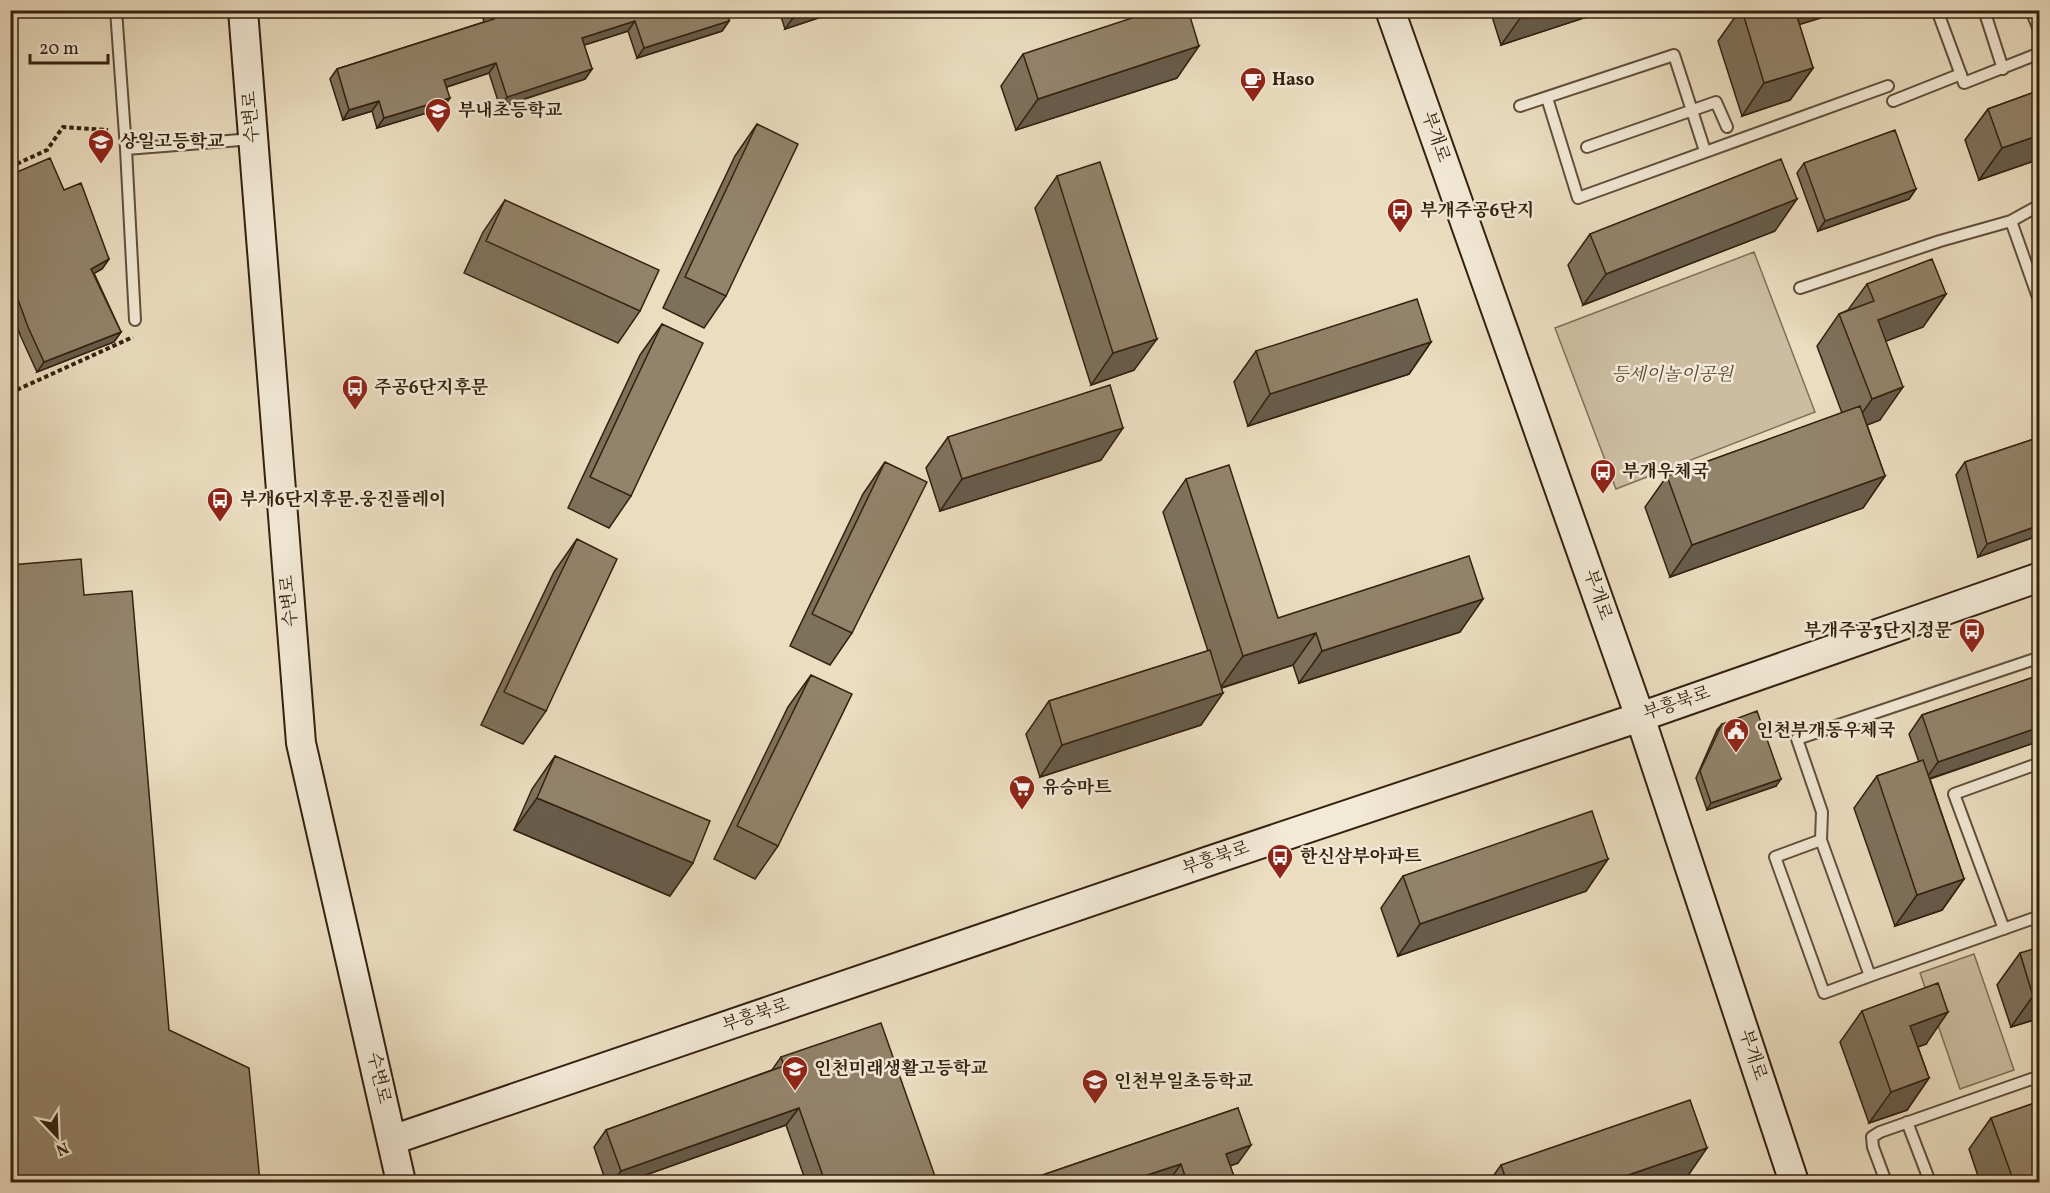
<svg xmlns="http://www.w3.org/2000/svg" width="2050" height="1193" font-family="Vollkorn,'Noto Serif KR',serif">
<style>
.green{fill:#ccbda2;stroke:#806f58;stroke-width:1.5}
.lines{fill:none;stroke-linecap:round;stroke-linejoin:round}
.lane-casing{stroke:#61503b;stroke-width:14}
.secondary-casing{stroke:#33210f;stroke-width:32}
.path{stroke:#33210f;stroke-width:4;stroke-dasharray:4.5 3;stroke-linecap:butt}
.lane{stroke:#f2e9d6;stroke-width:10}
.secondary{stroke:#f2e9d6;stroke-width:28}
.wall{fill:#7e715c;stroke:#33210f;stroke-width:1.5}
.shaded-wall{fill:#675c4b;stroke:#33210f;stroke-width:1.5}
.building{fill:#93836b;stroke:#33210f;stroke-width:1.5}
.labels{text-anchor:middle;dominant-baseline:central;stroke-width:5;stroke-linejoin:round;paint-order:stroke}
.poi-label{font-size:18px;font-weight:bold;fill:#33210f;stroke:#f2e9d6;text-anchor:start}
.street-label{font-size:18px;fill:#33210f;stroke:#f2e9d6}
.park-label{font-size:18px;font-style:italic;fill:#594834;stroke:#f2e9d6}
</style>
<rect width="100%" height="100%" fill="#ebddc0"/>
<filter id="stains"><feTurbulence type="fractalNoise" baseFrequency=".00333" numOctaves="4"/><feColorMatrix values="0 0 0 0 .2 0 0 0 0 .09 0 0 0 0 .02 0 0 0 .5 -.17"/></filter>
<radialGradient id="worn" r=".72"><stop offset=".6" stop-color="#630" stop-opacity="0"/><stop offset="1" stop-color="#630" stop-opacity=".3"/></radialGradient>
<path class="green" d="M1754,252L1815,412L1616,489L1555,328Z
M1974,954L2014,1070L1960,1089L1920,973Z"/>
<g class="lines">
<g class="lane-casing">
<path id="lane" d="M116,10L126,149L135,320
M1937,10L1964,83L2040,53
M1984,10L2003,69
M2031,10L2040,32
M1547,98L1578,198L1888,86
M1893,101L1961,74
M1520,106L1674,55L1705,151
M1587,147L1716,102L1727,127
M126,149L253,139
M2040,205L2011,221L2040,303
M1800,288L1940,241L2011,221
M1821,840L1870,976L1824,993L1775,857L1821,840L1822,812L1797,739L2035,659
M2004,929L1954,794L2040,763
M1870,976L2040,916
M1907,1122L1930,1182
M1886,1182L1873,1147L1872,1137L1880,1132L2040,1076"/>
</g>
<g class="secondary-casing">
<path id="secondary" d="M243,10L301,743L401,1182
M1390,10L1640,717L1794,1182
M392,1140L1209,861L1640,717L2040,577"/>
</g>
<path class="path" d="M10,167L47,150L63,127L108,130
M10,393L133,337"/>
<use href="#lane" class="lane"/>
<use href="#secondary" class="secondary"/>
</g>
<path class="wall" d="M481,10H726L729,21L722,31L637,58L628,31L584,45L592,69L585,79L500,107L489,73L447,87L443,108L377,128L372,111L343,120L330,79L337,69L484,22Z
M779,10H842L785,29Z
M1490,10H1608L1501,45Z
M1740,10H1833L1830,15L1799,24L1813,68L1790,100L1742,116L1718,41Z
M1023,54L1177,78L1016,130L1001,86Z
M2040,90V159L1979,180L1965,140L1988,109Z
M757,124L726,296L704,328L663,308L735,156Z
M1804,163L1916,189L1909,199L1818,231L1797,173Z
M10,175L64,190L109,259L102,269L94,273L121,332L114,342L37,372L21,337L10,308Z
M1057,176L1134,370L1091,385L1035,208Z
M505,200L640,311L618,343L464,273L483,232Z
M1775,231L1583,305L1568,265L1590,234Z
M1867,284L1946,294L1923,327L1886,341L1880,420L1867,425L1885,476L1863,508L1670,577L1645,507L1667,476L1842,413L1817,346L1839,314L1848,310Z
M662,324L631,496L609,528L568,508L640,355Z
M1431,342L1409,374L1248,426L1234,382L1256,351Z
M948,437L1101,460L940,511L926,468Z
M2040,437V535L1978,557L1956,475L1965,462Z
M885,462L852,633L830,665L790,646L863,494Z
M1186,479L1278,618L1460,632L1299,683L1293,665L1222,688L1201,725L1040,777L1026,734L1049,701L1208,651L1163,512Z
M577,539L546,711L523,744L481,725L554,572Z
M811,675L778,846L755,879L714,859L788,707Z
M2040,675V741L1930,779L1964,879L1942,910L1895,926L1854,808L1877,776L1919,762L1909,734L1922,715Z
M1722,724L1776,786L1707,810L1696,778L1717,730Z
M555,756L670,896L514,830L532,789Z
M1608,859L1586,891L1398,956L1381,908L1403,876Z
M2020,953L2040,1018L2011,1027L1997,985Z
M1862,1011L1926,1044L1918,1047L1929,1078L1907,1110L1869,1123L1840,1042Z
M781,1057L937,1182H806L786,1125L626,1182H606L594,1147L606,1130L772,1070Z
M1238,1108V1163L1230,1166L1236,1182H1169V1181L1165,1182H1030L1034,1178Z
M1991,1118L2040,1182H1980L1969,1149Z
M1501,1165L1685,1180L1677,1182H1489Z"/>
<path class="shaded-wall" d="M818,10H842L785,29L792,19Z
M1532,10H1608L1501,45L1523,14Z
M1785,10H1833L1830,15L1769,34Z
M635,21L628,31L575,48L582,38Z
M729,21L722,31L637,58L644,48Z
M1199,46L1177,78L1016,130L1038,99Z
M496,63L489,73L437,90L444,80Z
M1813,68L1790,100L1742,116L1764,83Z
M592,69L585,79L500,107L507,97Z
M450,98L443,108L377,128L384,118Z
M379,101L372,111L343,120L349,110Z
M2040,135V159L1979,180L2002,148Z
M1916,189L1909,199L1818,231L1825,221Z
M1797,199L1775,231L1583,305L1606,274Z
M109,259L102,269L84,279L91,269Z
M1946,294L1923,327L1855,353L1878,320Z
M121,332L114,342L37,372L44,362Z
M1157,339L1134,370L1091,385L1113,353Z
M1431,342L1409,374L1248,426L1270,394Z
M1903,387L1880,420L1849,432L1872,399Z
M1123,428L1101,460L940,511L962,479Z
M1885,476L1863,508L1670,577L1692,545Z
M2040,525V535L1978,557L1987,544Z
M1483,599L1460,632L1299,683L1322,651Z
M1316,633L1293,665L1220,688L1243,656Z
M1223,693L1201,725L1040,777L1062,745Z
M2040,727V741L1925,780L1938,762Z
M1781,779L1776,786L1707,810L1711,803Z
M537,798L693,863L670,896L514,830Z
M1608,859L1586,891L1398,956L1420,924Z
M1964,879L1942,910L1895,926L1917,895Z
M2040,994V1018L2011,1027L2033,996Z
M1948,1012L1926,1044L1888,1057L1910,1026Z
M1929,1078L1907,1110L1869,1123L1891,1092Z
M799,1108L786,1125L626,1182H613L621,1171Z
M1251,1145L1238,1163L1214,1171L1226,1154Z
M1707,1148L1685,1180L1677,1182H1608Z
M1181,1164L1169,1181L1165,1182H1126Z"/>
<path class="building" d="M491,10H726L729,21L644,48L635,21L582,38L592,69L507,97L496,63L444,80L450,98L384,118L379,101L349,110L337,69L494,19Z
M790,10H818L792,19Z
M1156,10H1188L1199,46L1038,99L1023,54Z
M1522,10H1532L1523,14Z
M1742,10H1795L1813,68L1764,83Z
M2040,90V135L2002,148L1988,109Z
M757,124L798,144L726,296L685,277Z
M1895,130L1916,189L1825,221L1804,163Z
M50,158L64,190L81,183L109,259L91,269L121,332L44,362L28,327L13,286L10,271V175Z
M1781,159L1797,199L1606,274L1590,234Z
M1100,162L1157,339L1113,353L1057,176Z
M505,200L659,270L640,311L486,241Z
M1932,259L1946,294L1878,320L1903,387L1872,399L1839,314L1874,301L1867,284Z
M1417,299L1431,342L1270,394L1256,351Z
M662,324L703,343L631,496L590,477Z
M1110,385L1123,428L962,479L948,437Z
M1860,406L1885,476L1692,545L1667,476Z
M2040,437V525L1987,544L1965,462Z
M885,462L927,482L852,633L812,614Z
M1229,465L1278,618L1469,556L1483,599L1322,651L1316,633L1243,656L1186,479Z
M577,539L617,559L546,711L504,692Z
M81,559L84,595L132,591L169,1030L249,1068L260,1182H10V565Z
M1210,650L1223,693L1062,745L1049,701Z
M811,675L852,694L778,846L737,826Z
M2040,675V727L1938,762L1922,715Z
M1757,711L1781,779L1711,803L1700,771L1722,724Z
M555,756L710,821L693,863L537,798Z
M1923,760L1964,879L1917,895L1877,776Z
M1592,811L1608,859L1420,924L1403,876Z
M2040,947V994L2033,996L2020,953Z
M1938,983L1948,1012L1910,1026L1929,1078L1891,1092L1862,1011Z
M881,1023L937,1182H825L799,1108L621,1171L606,1130L784,1066L781,1057Z
M1690,1100L1707,1148L1608,1182H1507L1501,1165Z
M2040,1101V1182H2014L1991,1118Z
M1238,1108L1251,1145L1226,1154L1236,1182H1187L1181,1164L1126,1182H1036L1034,1178Z"/>
<defs>
<g id="cafe-pin" transform="scale(1.35)"><path d="M0 17L-7.5 6A9.5 9.5 0 1 1 7.5 6Z" fill="#8f2418" stroke="#f2e9d6"/><path d="M-5.5-4.5H6V0H3Q3 3.5 0 3.5H-2.5Q-5.5 3.5-5.5 0ZM3-3.2v2h1.7v-2ZM-6 4.5H4V6H-6Z" fill="#fff"/></g>
<g id="school-pin" transform="scale(1.35)"><path d="M0 17L-7.5 6A9.5 9.5 0 1 1 7.5 6Z" fill="#8f2418" stroke="#f2e9d6"/><path d="M0-5L7-2L0 1L-7-2ZM-4 1L0 2.5L4 1V4Q0 6-4 4Z" fill="#fff"/></g>
<g id="bus-pin" transform="scale(1.35)"><path d="M0 17L-7.5 6A9.5 9.5 0 1 1 7.5 6Z" fill="#8f2418" stroke="#f2e9d6"/><path d="M-5-6H5V4H4V6H2V4H-2V6H-4V4H-5ZM-3.5-4V0h7V-4ZM-3.5 1.2v1.5H-2V1.2ZM2 1.2v1.5H3.5V1.2Z" fill="#fff"/></g>
<g id="civic-pin" transform="scale(1.35)"><path d="M0 17L-7.5 6A9.5 9.5 0 1 1 7.5 6Z" fill="#8f2418" stroke="#f2e9d6"/><path d="M-.6-6.5H3V-4.5H.6V-3L4-1V1h2V6H-6V1h2V-1L-.6-3ZM-1.2 2.5V6h2.4V2.5Z" fill="#fff"/></g>
<g id="supermarket-pin" transform="scale(1.35)"><path d="M0 17L-7.5 6A9.5 9.5 0 1 1 7.5 6Z" fill="#8f2418" stroke="#f2e9d6"/><path d="M-6-5.5h2.5l.6 2H6L4.5 2H-2.5L-4.4-4H-6ZM-1.5 3.2a1.3 1.3 0 1 0 .1 0ZM3 3.2a1.3 1.3 0 1 0 .1 0Z" fill="#fff"/></g>
</defs>
<g fill-rule="evenodd">
<use href="#cafe-pin" x="1253" y="80"/>
<use href="#school-pin" x="438" y="111"/>
<use href="#school-pin" x="101" y="142"/>
<use href="#bus-pin" x="1400" y="211"/>
<use href="#bus-pin" x="355" y="388"/>
<use href="#bus-pin" x="1603" y="472"/>
<use href="#bus-pin" x="220" y="500"/>
<use href="#bus-pin" x="1972" y="631"/>
<use href="#civic-pin" x="1736" y="731"/>
<use href="#supermarket-pin" x="1022" y="788"/>
<use href="#bus-pin" x="1280" y="857"/>
<use href="#school-pin" x="795" y="1069"/>
<use href="#school-pin" x="1095" y="1082"/>
</g>
<g class="labels">
<g class="poi-label">
<text x="1272" y="80">Haso</text>
<text x="458" y="111">부내초등학교</text>
<text x="120" y="142">상일고등학교</text>
<text x="1420" y="211">부개주공6단지</text>
<text x="374" y="388">주공6단지후문</text>
<text x="1622" y="472">부개우체국</text>
<text x="240" y="500">부개6단지후문.웅진플레이</text>
<text x="1952" y="631" text-anchor="end">부개주공3단지정문</text>
<text x="1756" y="731">인천부개동우체국</text>
<text x="1042" y="788">유승마트</text>
<text x="1300" y="857">한신삼부아파트</text>
<text x="814" y="1069">인천미래생활고등학교</text>
<text x="1114" y="1082">인천부일초등학교</text>
</g>
<g class="street-label">
<text transform="translate(252 117) rotate(-94)">수변로</text>
<text transform="translate(1435 137) rotate(71)">부개로</text>
<text transform="translate(1597 595) rotate(71)">부개로</text>
<text transform="translate(290 601) rotate(-95)">수변로</text>
<text transform="translate(1677 704) rotate(-19)">부흥북로</text>
<text transform="translate(1216 859) rotate(-19)">부흥북로</text>
<text transform="translate(756 1016) rotate(-19)">부흥북로</text>
<text transform="translate(1752 1055) rotate(72)">부개로</text>
<text transform="translate(378 1078) rotate(77)">수변로</text>
</g>
<g class="park-label">
<text x="1672" y="375">등세이놀이공원</text>
</g>
</g>
<rect width="2050" height="1193" fill="none" stroke="#ebddc0" stroke-width="36"/>
<rect x="12" y="12" width="2026" height="1169" fill="none" stroke="#33210f" stroke-width="3"/>
<rect x="18" y="18" width="2014" height="1157" fill="none" stroke="#33210f" stroke-width="1.5"/>
<g transform="translate(57 1136) rotate(157)" stroke="#f2e9d6" stroke-width="4.5" paint-order="stroke">
<path d="M0-4.5L10 22L0 15L-10 22Z" fill="#33210f"/>
<text y="-9" font-size="16" font-weight="bold" text-anchor="middle" fill="#33210f">N</text>
</g>
<path d="M30 54v9h78v-9" fill="none" stroke="#33210f" stroke-width="3"/>
<text x="39" y="54" font-size="18" fill="#33210f" stroke="#f2e9d6" stroke-width="4.5" paint-order="stroke">20 m</text>
<rect width="100%" height="100%" filter="url(#stains)"/>
<rect width="100%" height="100%" fill="url(#worn)"/>
</svg>
